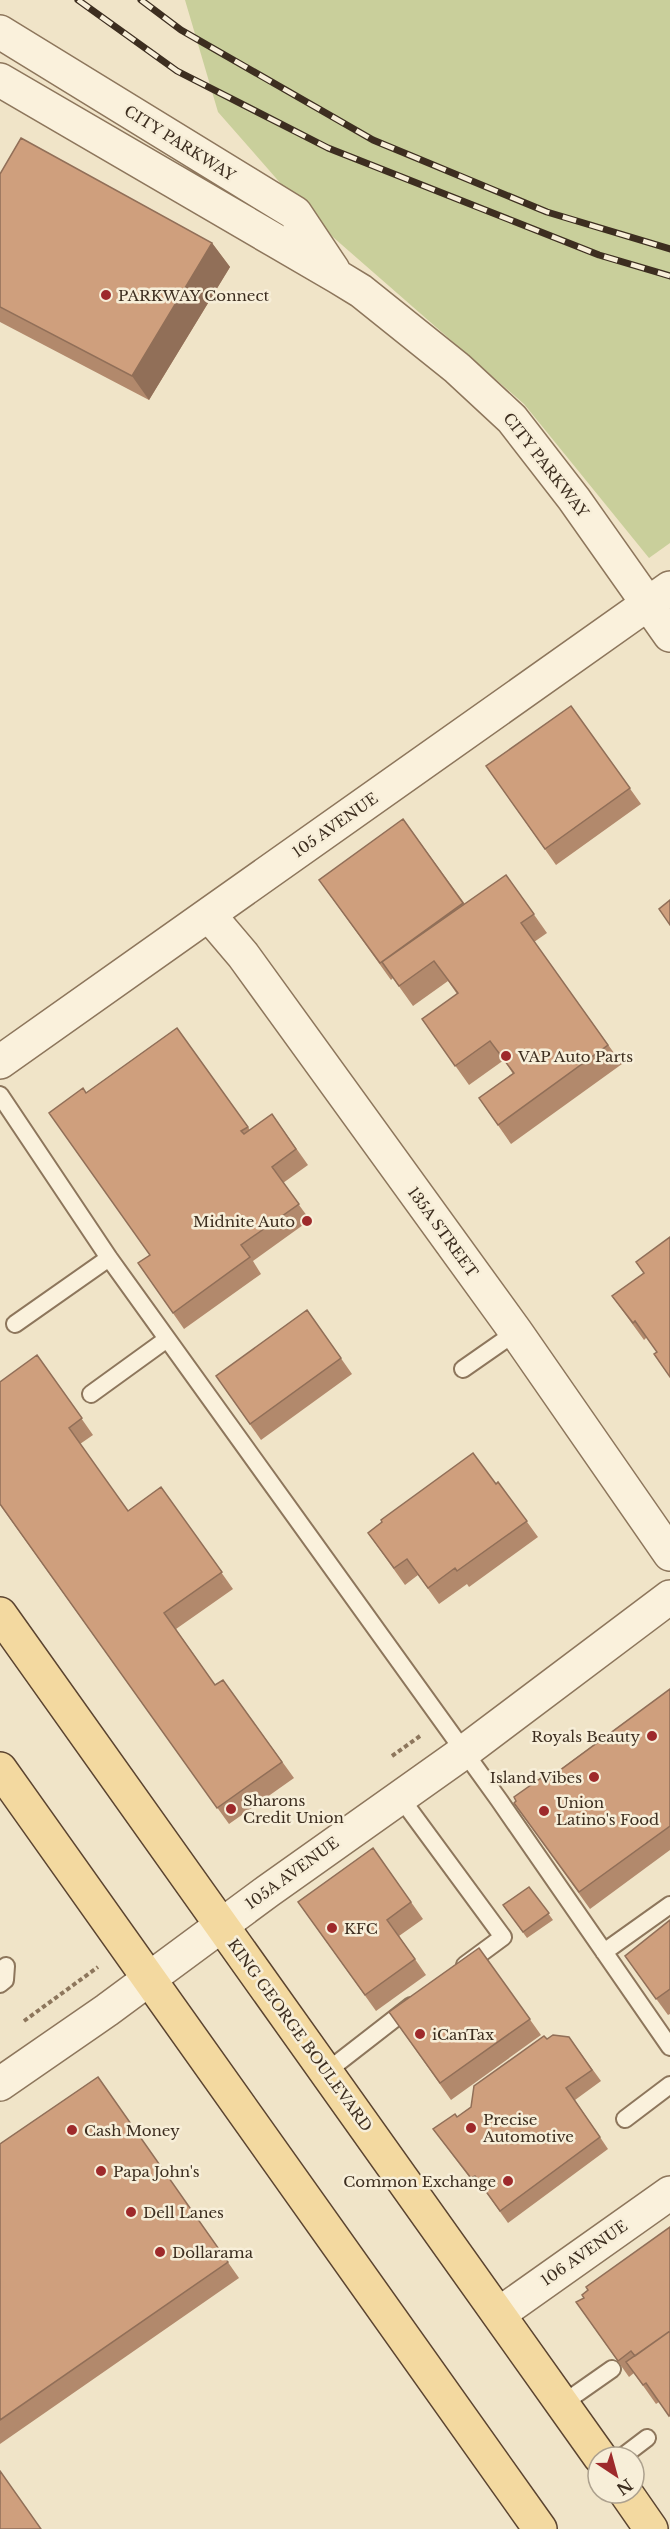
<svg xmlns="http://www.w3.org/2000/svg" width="670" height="2529" font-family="'Libre Baskerville',serif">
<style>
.green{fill:#c9cf9b}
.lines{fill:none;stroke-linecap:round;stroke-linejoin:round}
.service-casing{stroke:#8d765c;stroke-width:20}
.minor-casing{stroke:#8d765c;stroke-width:36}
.tertiary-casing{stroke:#8d765c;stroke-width:36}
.primary-casing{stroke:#5b4430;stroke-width:36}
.path{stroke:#8d765c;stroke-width:4;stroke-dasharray:4.5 3;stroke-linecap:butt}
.service{stroke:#faf1dc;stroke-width:16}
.minor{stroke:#faf1dc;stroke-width:33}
.tertiary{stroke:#faf1dc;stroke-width:33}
.primary{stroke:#f3d9a0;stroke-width:33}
.rail-casing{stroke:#3d2e20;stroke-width:7}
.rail{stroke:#f7eed8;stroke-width:4.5;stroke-dasharray:14;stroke-linecap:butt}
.wall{fill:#b2896c}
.shaded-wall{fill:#916f58}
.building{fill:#cf9f7d;stroke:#916f58;stroke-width:1.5}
.poi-dot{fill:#9e2a2b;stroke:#f7eed8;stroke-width:2}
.labels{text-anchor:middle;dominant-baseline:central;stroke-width:5;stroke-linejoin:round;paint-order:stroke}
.street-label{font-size:15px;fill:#3d2e20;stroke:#f7eed8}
.poi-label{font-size:15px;fill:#3d2e20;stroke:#f7eed8;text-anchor:start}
</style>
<rect width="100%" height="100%" fill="#f0e4c8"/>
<path class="green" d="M185,0H670V543L649,558L524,404L310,217L218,112Z"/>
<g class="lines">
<g class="service-casing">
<path id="service" d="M0,1095L109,1258L499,1800L670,2047
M15,1324L109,1258
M463,1369L516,1332
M91,1394L167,1339
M400,1797L503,1937L465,1965
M604,1952L670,1905
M0,1984L5,1980L6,1966
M326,2072L411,2006
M625,2119L670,2085
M562,2404L612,2369
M622,2457L647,2438"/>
</g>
<g class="minor-casing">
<path id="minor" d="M209,915L243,955L516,1332L670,1554"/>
</g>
<g class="tertiary-casing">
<path id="tertiary" d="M0,32L295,213L333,270
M0,80L338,277L361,291L457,368L512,419L574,499L670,635
M0,1062L670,588
M0,2084L107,2010L268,1891L464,1752L670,1597
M499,2314L670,2193"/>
</g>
<g class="primary-casing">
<path id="primary" d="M0,1614L600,2457
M0,1769L540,2529
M626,2493L651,2529"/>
</g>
<path class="path" d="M392,1756L420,1736
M24,2021L98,1967"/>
<use href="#service" class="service"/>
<use href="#minor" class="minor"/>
<use href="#tertiary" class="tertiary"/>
<use href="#primary" class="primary"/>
<g class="rail-casing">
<path id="rail" d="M78,0L177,71L328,148L599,255L670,276
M141,0L181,30L373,140L547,212L670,249"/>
</g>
<use href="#rail" class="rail"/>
</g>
<path class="wall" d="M0,174L212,243L230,267L149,400L0,322Z
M571,706L641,804L556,865L486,766Z
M403,819L465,904L506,875L547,933L534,942L622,1064L511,1144L479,1098L513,1074L504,1060L469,1085L422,1019L457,994L448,981L413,1006L393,978L391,980L319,880Z
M177,1028L250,1130L272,1114L308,1165L283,1183L310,1220L253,1261L261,1274L184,1329L138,1263L150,1255L86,1093Z
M670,1237L657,1352L647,1337L644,1340L612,1296L644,1273Z
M307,1310L352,1374L261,1440L216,1376Z
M37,1355L93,1435L80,1444L128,1511L161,1487L233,1589L176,1629L215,1685L223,1680L294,1778L229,1824L0,1505Z
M498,1482L538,1537L469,1587L467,1584L439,1604L418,1575L405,1585L368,1533L496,1484Z
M670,1689V1850L590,1909L514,1803Z
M373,1848L423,1919L399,1936L426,1975L376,2011L298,1902Z
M529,1887L553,1920L527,1938L503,1905Z
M670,1920V2014L668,2015L625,1956Z
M479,1948L541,2035L451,2100L389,2012Z
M569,2037L601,2081L575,2100L608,2149L508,2223L483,2188L479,2190L433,2129L457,2117L471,2107L547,2039Z
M98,2077L239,2278L0,2444V2144Z
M670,2227V2417L659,2402L656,2404L634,2373L629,2377L576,2302L584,2298Z"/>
<path class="shaded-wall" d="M212,243L230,267L149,400L132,376Z"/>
<path class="building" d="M21,138L212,243L132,376L0,307V174Z
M571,706L630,788L545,849L486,766Z
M403,819L463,903L380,963L319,880Z
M506,875L534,914L521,923L608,1045L498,1125L479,1098L514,1073L490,1041L455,1066L422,1019L458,993L434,961L399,986L382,962Z
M670,900V925L659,909Z
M177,1028L248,1127L241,1131L244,1134L272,1114L296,1149L272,1167L299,1204L241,1245L250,1257L173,1313L138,1263L150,1255L49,1113L83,1088L86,1093Z
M670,1237V1377L654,1354L657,1352L635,1321L633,1323L612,1296L644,1273L636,1262Z
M307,1310L341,1358L250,1424L216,1376Z
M37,1355L82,1418L69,1428L128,1511L161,1487L222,1572L164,1613L215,1685L223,1680L282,1762L217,1808L0,1504V1382Z
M473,1453L496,1484L498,1482L527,1521L457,1571L455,1568L428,1588L407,1559L394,1568L368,1533L382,1522L381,1520Z
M670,1689V1826L579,1892L514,1803L516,1801L514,1797L541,1778L544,1782Z
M373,1848L411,1902L387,1920L415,1959L365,1995L298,1902Z
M529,1887L549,1913L523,1932L503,1905Z
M670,1920V1989L656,1999L625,1956Z
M479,1948L530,2019L440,2083L389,2012Z
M553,2035L569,2037L592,2070L566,2088L600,2137L500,2211L475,2176L471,2178L433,2129L455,2114L457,2117L471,2107L474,2086L544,2036L547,2039Z
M98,2077L228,2262L0,2420V2144Z
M670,2227V2331L635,2356L631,2351L618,2361L576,2302L584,2298L582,2295L588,2290L586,2287Z
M670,2331V2415L669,2416L646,2383L643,2385L626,2362Z
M0,2471L41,2529H0Z"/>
<g class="poi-dot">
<circle cx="106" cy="295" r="6"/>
<circle cx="506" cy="1056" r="6"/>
<circle cx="307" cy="1221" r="6"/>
<circle cx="652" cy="1736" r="6"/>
<circle cx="594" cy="1777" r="6"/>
<circle cx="231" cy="1809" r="6"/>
<circle cx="544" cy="1811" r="6"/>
<circle cx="332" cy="1928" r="6"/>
<circle cx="420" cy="2034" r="6"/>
<circle cx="471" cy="2128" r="6"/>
<circle cx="72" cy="2130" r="6"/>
<circle cx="101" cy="2171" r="6"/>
<circle cx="508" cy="2181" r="6"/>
<circle cx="131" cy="2212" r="6"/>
<circle cx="160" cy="2252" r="6"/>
</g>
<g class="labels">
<g class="street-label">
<text transform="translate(180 143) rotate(32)">CITY PARKWAY</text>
<text transform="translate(546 465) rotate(52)">CITY PARKWAY</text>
<text transform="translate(335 825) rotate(-35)">105 AVENUE</text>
<text transform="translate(443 1232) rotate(54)">135A STREET</text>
<text transform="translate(292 1873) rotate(-36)">105A AVENUE</text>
<text transform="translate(300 2035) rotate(54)">KING GEORGE BOULEVARD</text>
<text transform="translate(584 2253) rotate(-35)">106 AVENUE</text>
</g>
<g class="poi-label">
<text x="118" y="295">PARKWAY Connect</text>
<text x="518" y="1056">VAP Auto Parts</text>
<text x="295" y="1221" text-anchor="end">Midnite Auto</text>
<text x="640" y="1736" text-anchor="end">Royals Beauty</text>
<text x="582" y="1777" text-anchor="end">Island Vibes</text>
<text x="243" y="1800">Sharons<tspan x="243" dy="17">Credit Union</tspan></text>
<text x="556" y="1802">Union<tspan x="556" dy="17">Latino's Food</tspan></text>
<text x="344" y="1928">KFC</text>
<text x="432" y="2034">iCanTax</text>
<text x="483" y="2119">Precise<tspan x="483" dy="17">Automotive</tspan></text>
<text x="84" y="2130">Cash Money</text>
<text x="113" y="2171">Papa John's</text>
<text x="496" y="2181" text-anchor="end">Common Exchange</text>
<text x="143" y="2212">Dell Lanes</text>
<text x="172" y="2252">Dollarama</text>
</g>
</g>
<g transform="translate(616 2475) rotate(144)"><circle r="28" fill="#f7eed8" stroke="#ada18e" stroke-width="1.5"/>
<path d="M0-4.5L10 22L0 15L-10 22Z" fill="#9e2a2b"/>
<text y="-9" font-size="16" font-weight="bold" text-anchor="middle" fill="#3d2e20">N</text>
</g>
</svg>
